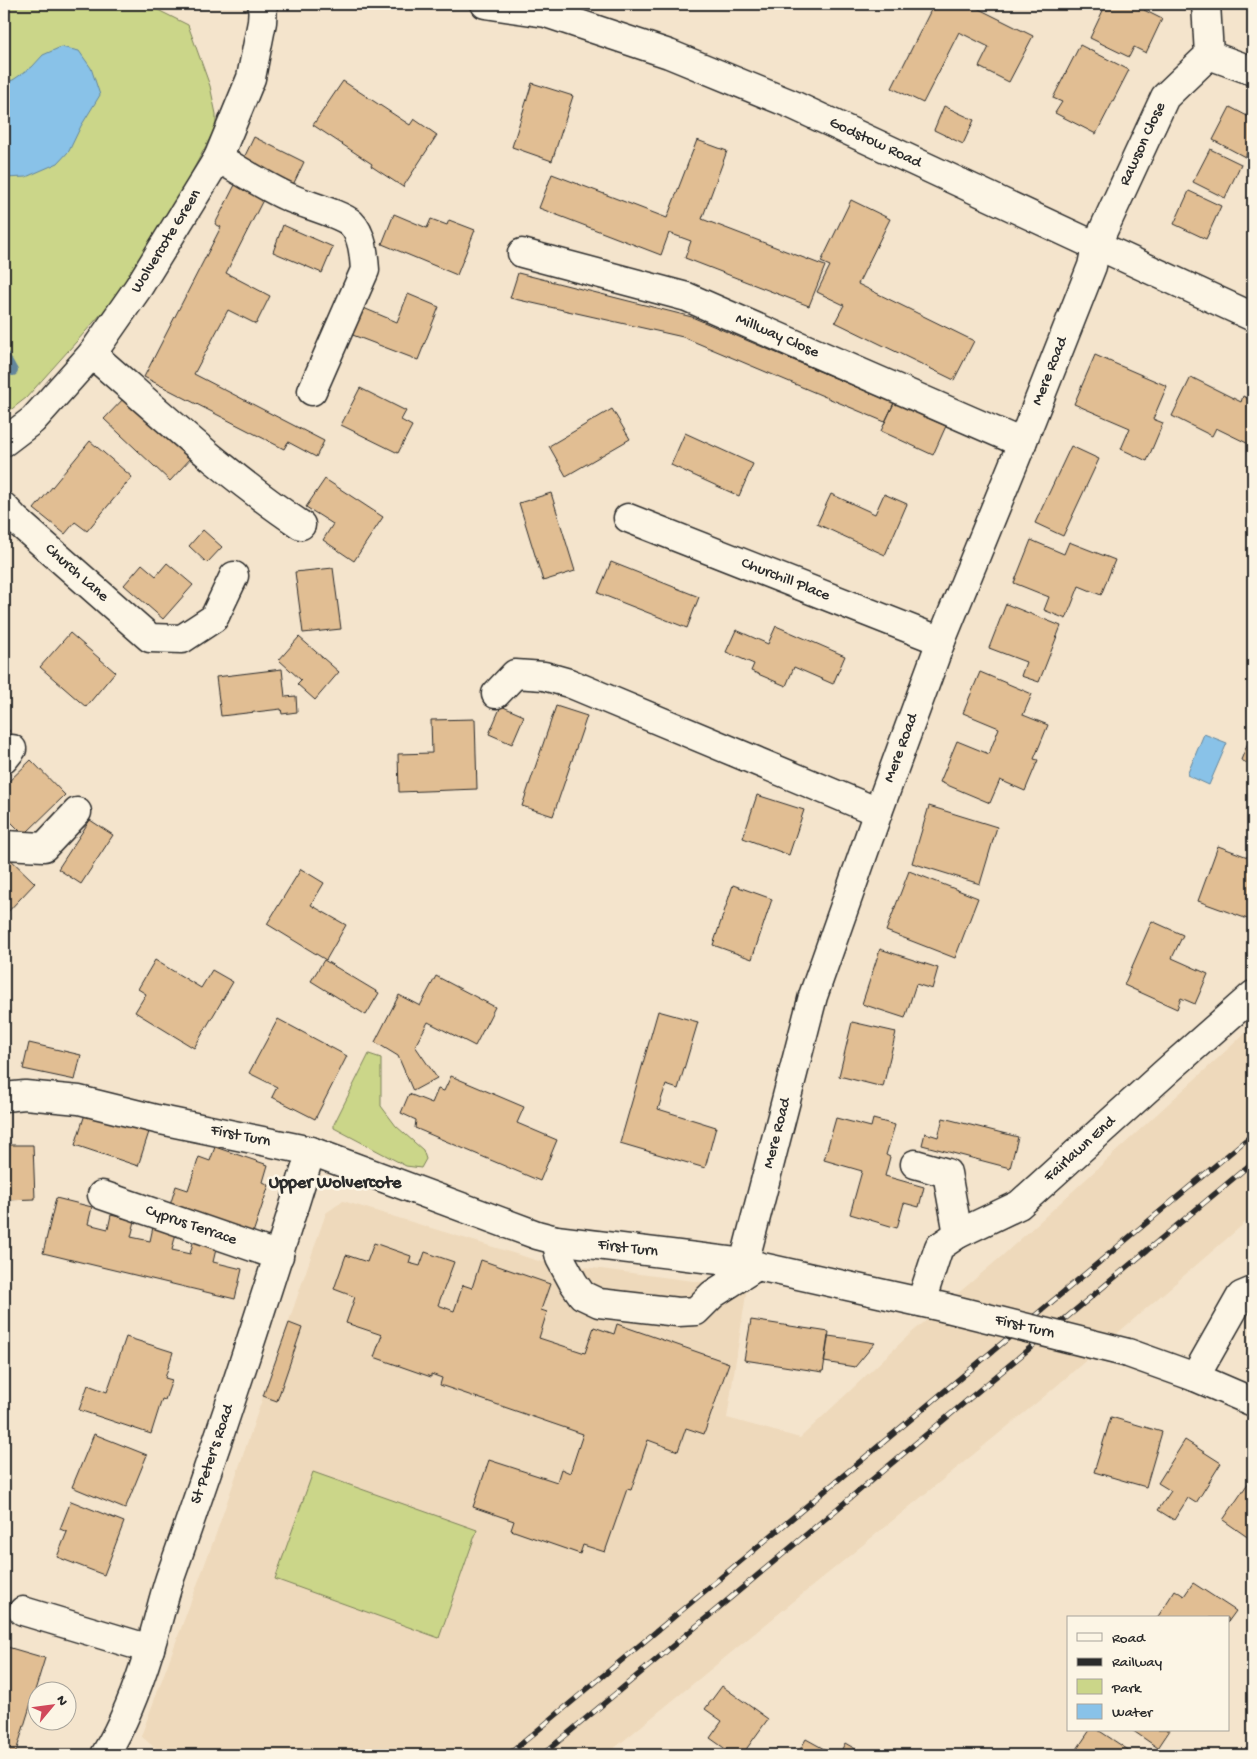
<svg xmlns="http://www.w3.org/2000/svg" width="1257" height="1759" font-family="'Gochi Hand',sans-serif">
<style>
.built{fill:#eed9bb}
.green{fill:#cbd689;stroke:#7b805a}
.water{fill:#89c2e8;stroke:#63869c}
.lines{fill:none;stroke-linecap:round;stroke-linejoin:round}
.stream{stroke:#63869c;stroke-width:10}
.building{fill:#e1be93;stroke:#2b2b2b}
.minor-casing{stroke:#2b2b2b;stroke-width:31}
.minor{stroke:#fcf5e5;stroke-width:28}
.rail-casing{stroke:#2b2b2b;stroke-width:5.5}
.rail{stroke:#fcf5e5;stroke-width:4;stroke-dasharray:11;stroke-linecap:butt}
.minor-bridge-casing{stroke:#2b2b2b;stroke-width:31;stroke-linecap:butt}
.minor-bridge{stroke:#fcf5e5;stroke-width:28}
.labels{text-anchor:middle;dominant-baseline:central;stroke-width:5;stroke-linejoin:round;paint-order:stroke}
.street-label{font-size:16px;fill:#2b2b2b;stroke:#fcf5e5}
.neighbourhood-label{font-size:18px;font-weight:bold;fill:#2b2b2b;stroke:#fcf5e5}
</style>
<rect width="100%" height="100%" fill="#f4e4cc"/>
<filter id="ink" filterUnits="userSpaceOnUse"><feTurbulence type="fractalNoise" baseFrequency=".02" numOctaves="2"/><feDisplacementMap in="SourceGraphic" scale="10" xChannelSelector="R" yChannelSelector="G"/><feConvolveMatrix kernelMatrix="1 2 1 2 8 2 1 2 1" color-interpolation-filters="sRGB"/></filter>
<g filter="url(#ink)">
<path class="built" d="M1253,1026V1216L1046,1395L606,1755H163L141,1736L216,1534L326,1213L343,1201L539,1261L747,1288L727,1418L800,1438L909,1335L1002,1256Z"/>
<path class="green" d="M4,4H146L188,25L210,86L216,114V127L187,181L119,294L26,398L4,415Z
M369,1054L381,1058V1106L396,1126L423,1150L426,1159L421,1168L406,1166L334,1128V1124Z
M313,1472L477,1530L439,1638L275,1579Z"/>
<path class="water" d="M61,47L79,51L91,68L100,95L81,126L69,151L58,163L26,177L4,178V82L13,80L32,67L43,55Z
M1204,734L1227,743L1209,785L1187,775Z"/>
<g class="lines">
<path class="stream" d="M4,355L13,371"/>
</g>
<path class="building" d="M934,4H969L1033,36L1009,82L979,67L989,47L959,32L923,103L892,88Z
M1106,4H1147L1144,10L1162,19L1146,53L1134,47L1129,57L1090,38Z
M1080,45L1129,70L1096,134L1055,113L1062,102L1053,98Z
M343,81L410,125L414,119L437,135L403,187L371,166L372,164L313,125Z
M532,83L573,96L552,161L512,147Z
M944,106L974,120L963,144L934,130Z
M1230,107L1253,119V141L1245,157L1213,140Z
M254,137L304,162L292,187L242,162Z
M697,140L727,151L702,219L825,266L809,306L685,258L691,241L669,233L661,255L539,208L552,174L667,218Z
M1210,149L1241,164L1225,198L1193,182Z
M237,181L265,196L226,273L270,296L256,324L228,310L194,374L324,441L316,457L288,442L284,449L144,377L221,227L215,224Z
M1189,191L1221,206L1206,239L1174,224Z
M851,200L890,219L858,284L974,341L954,380L835,322L844,305L817,292L830,266L821,262Z
M394,214L427,228L431,219L447,225L449,220L475,230L457,275L382,244Z
M283,225L333,247L322,273L273,252Z
M518,273L692,317L894,403L885,422L683,337L510,298Z
M408,294L439,307L418,360L350,334L361,307L397,322Z
M1095,355L1167,386L1153,419L1163,423L1147,461L1121,449L1130,428L1074,404Z
M1191,377L1241,402L1243,396L1253,401V446L1216,428L1212,436L1172,416Z
M360,388L406,411L401,420L412,426L398,453L341,425Z
M127,395L192,457L170,481L104,419Z
M894,403L946,426L933,455L881,431Z
M612,409L630,439L566,476L549,446Z
M685,433L753,464L739,496L671,465Z
M90,441L132,477L87,531L75,522L65,534L34,509Z
M1071,446L1099,459L1063,536L1035,523Z
M325,479L383,517L354,561L323,540L333,524L306,507Z
M551,493L575,571L543,581L519,503Z
M831,494L875,514L884,494L907,504L885,555L817,524Z
M203,530L222,547L207,563L189,546Z
M1031,540L1064,554L1069,542L1115,560L1101,595L1079,586L1066,619L1044,610L1049,597L1014,583Z
M611,562L699,597L687,628L598,593Z
M167,563L193,585L163,619L124,585L142,564L156,576Z
M333,568L341,629L303,633L295,572Z
M1006,604L1061,626L1039,682L1021,676L1026,662L989,648Z
M776,626L845,656L833,684L794,667L786,686L751,671L754,664L726,652L736,630L768,644Z
M70,633L115,672L86,707L40,667Z
M299,637L339,672L315,700L297,684L301,680L279,660Z
M282,669L285,697L296,696L297,712L282,714L281,709L221,716L216,677Z
M980,672L1032,694L1023,715L1048,725L1034,759L1038,760L1025,791L1000,780L990,803L940,782L957,741L989,754L999,728L963,713Z
M501,706L524,716L512,744L489,734Z
M556,706L587,716L553,816L522,806Z
M475,719L477,789L399,792L398,754L432,753L431,720Z
M4,725L10,731L4,737Z
M1253,730V766L1241,760Z
M31,760L65,795L24,835L6,817L4,819V786Z
M757,795L804,810L789,855L743,838Z
M929,806L997,827L980,884L912,863Z
M90,820L113,835L81,884L58,869Z
M1218,846L1253,859V921L1198,901Z
M4,853L35,883L4,916Z
M301,869L324,883L311,905L346,925L326,960L267,924Z
M909,871L978,898L955,958L886,931Z
M733,885L772,899L752,959L713,945Z
M1152,921L1183,935L1172,958L1208,974L1195,1004L1181,998L1177,1009L1124,985Z
M880,949L938,968L932,989L916,984L905,1018L862,1004Z
M155,960L201,988L212,970L233,982L194,1048L135,1012L146,994L138,989Z
M324,960L379,993L366,1015L311,981Z
M436,976L495,1007L475,1046L428,1022L415,1046L437,1078L413,1091L398,1056L375,1042L399,995L420,1006Z
M658,1011L698,1022L678,1089L666,1085L658,1109L716,1127L705,1168L620,1143Z
M278,1019L347,1056L315,1119L272,1097L277,1087L249,1073Z
M852,1022L896,1032L883,1087L839,1076Z
M29,1043L81,1055L75,1080L23,1069Z
M451,1076L524,1107L517,1123L557,1140L540,1181L415,1128L416,1120L401,1113L409,1094L432,1103L438,1089L444,1091Z
M86,1111L149,1132L138,1166L75,1145Z
M836,1118L871,1127L873,1119L895,1125L886,1155L890,1157L885,1176L924,1187L919,1207L904,1203L897,1228L850,1214L862,1171L824,1160Z
M943,1118L1018,1137L1010,1168L922,1145L925,1133L938,1137Z
M4,1145H33L35,1199L4,1200Z
M215,1147L268,1165L263,1182L269,1185L250,1242L170,1205L176,1186L188,1190L199,1157L210,1161Z
M56,1198L92,1207L88,1224L108,1229L111,1215L135,1221L131,1237L150,1241L153,1227L176,1233L172,1250L190,1254L194,1239L217,1245L213,1262L242,1269L235,1299L43,1253Z
M374,1243L411,1256L409,1263L420,1266L425,1252L454,1262L438,1305L454,1311L463,1285L472,1288L481,1260L550,1284L541,1310L547,1312L539,1338L585,1353L594,1327L614,1334L617,1324L729,1363L704,1434L686,1428L678,1451L648,1440L631,1490L627,1489L605,1552L583,1545L580,1554L511,1530L514,1521L473,1507L489,1460L557,1482L561,1469L570,1473L583,1434L440,1385L442,1378L431,1374V1377L374,1357L382,1335L346,1323L355,1297L334,1289L346,1255L367,1262Z
M751,1320L829,1332L823,1372L744,1360Z
M289,1323L302,1328L277,1401L263,1396Z
M828,1336L851,1339L875,1343L855,1367L824,1362Z
M126,1337L173,1352L165,1378L172,1380L165,1400L162,1399L151,1434L79,1410L88,1385L107,1392Z
M1111,1417L1162,1432L1146,1487L1094,1472Z
M94,1434L147,1455L125,1509L72,1487Z
M1185,1440L1221,1463L1196,1503L1188,1498L1174,1520L1158,1510L1171,1491L1158,1483Z
M1253,1476V1541L1223,1520Z
M71,1501L124,1522L104,1575L57,1557L67,1532L60,1529Z
M1193,1583L1236,1611L1228,1622V1618H1157L1175,1590L1184,1596Z
M4,1646L45,1658L15,1755H4Z
M722,1686L768,1719L742,1755H734L710,1738L722,1721L705,1709Z
M1090,1730H1098L1136,1755H1073Z
M1132,1730H1170L1158,1748Z
M806,1739L835,1755H797Z
M845,1743L866,1755H839Z"/>
<g class="lines">
<g class="minor-casing">
<g id="minor">
<path id="s1" d="M485,4L546,13L669,54L791,104L1096,246H1099L1253,317"/>
<path d="M1209,55L1253,71"/>
<path d="M218,158C241,171 264,186 288,197C303,204 341,214 351,223C363,235 364,256 365,270L312,391"/>
<path id="s2" d="M522,253L687,297L1022,443"/>
<path d="M92,354C160,413 226,475 301,525"/>
<path id="s3" d="M4,442L33,420L92,354L138,288L218,158L251,78L262,22L263,4"/>
<path id="s4" d="M4,507L16,520L150,638L182,639L214,618L234,576"/>
<path id="s5" d="M628,518L941,641"/>
<path d="M496,694L515,674L544,676L569,683L878,812"/>
<path d="M4,759L12,749"/>
<path d="M4,845L44,847L77,812"/>
<path id="s6" d="M4,1097L25,1095L79,1100L156,1119L311,1151L537,1235L556,1240L744,1263L947,1308"/>
<path d="M915,1164L947,1173L958,1234"/>
<path id="s7" d="M102,1195L279,1256"/>
<path d="M556,1240L560,1258L573,1282L582,1295L599,1303L678,1312L696,1311L713,1294L757,1266"/>
<path id="s8" d="M744,1263L813,996L878,812L941,641L1022,443L1092,266L1096,246L1165,97L1209,55L1206,4"/>
<path id="s9" d="M921,1302L939,1247L958,1234L1019,1205L1167,1071L1253,995"/>
<path d="M1128,1353L1195,1377L1253,1402"/>
<path d="M1195,1377L1241,1296L1253,1291"/>
<path d="M23,1611L150,1649"/>
<path id="s10" d="M105,1755C124,1723 138,1687 149,1651C157,1627 162,1602 170,1578C220,1437 267,1294 311,1151"/>
</g>
</g>
<use href="#minor" class="minor"/>
<g class="rail-casing">
<path id="rail" d="M508,1755L1253,1134
M542,1755L1253,1162"/>
</g>
<use href="#rail" class="rail"/>
<g class="minor-bridge-casing">
<g id="minor-bridge">
<path id="s11" d="M947,1308L1128,1353"/>
</g>
</g>
<use href="#minor-bridge" class="minor-bridge"/>
</g>
</g>
<g class="labels">
<g class="street-label">
<text stroke="none"><textPath href="#s1" startOffset="416">Godstow Road</textPath></text>
<text stroke="none"><textPath href="#s8" startOffset="1190">Rawson Close</textPath></text>
<text stroke="none"><textPath href="#s3" startOffset="260">Wolvercote Green</textPath></text>
<text stroke="none"><textPath href="#s2" startOffset="269">Millway Close</textPath></text>
<text stroke="none"><textPath href="#s8" startOffset="944">Mere Road</textPath></text>
<text stroke="none"><textPath href="#s4" startOffset="98">Church Lane</textPath></text>
<text stroke="none"><textPath href="#s5" startOffset="169">Churchill Place</textPath></text>
<text stroke="none"><textPath href="#s8" startOffset="539">Mere Road</textPath></text>
<text stroke="none"><textPath href="#s8" startOffset="134">Mere Road</textPath></text>
<text stroke="none"><textPath href="#s6" startOffset="241">First Turn</textPath></text>
<text stroke="none"><textPath href="#s9" startOffset="231">Fairlawn End</textPath></text>
<text stroke="none"><textPath href="#s7" startOffset="94">Cyprus Terrace</textPath></text>
<text stroke="none"><textPath href="#s6" startOffset="646">First Turn</textPath></text>
<text stroke="none"><textPath href="#s11" startOffset="80">First Turn</textPath></text>
<text stroke="none"><textPath href="#s10" startOffset="320">St Peter's Road</textPath></text>
</g>
<g class="neighbourhood-label">
<text x="335" y="1183">Upper Wolvercote</text>
</g>
</g>
<rect width="1257" height="1759" fill="none" stroke="#fcf5e5" stroke-width="20"/>
<rect x="10" y="10" width="1237" height="1739" fill="none" stroke="#2b2b2b" stroke-width="2" filter="url(#ink)"/>
<rect x="1067" y="1616" width="162" height="115" fill="#fcf5e5" stroke="#a8a49b"/>
<rect x="1077" y="1633" width="25" height="8" fill="#fcf5e5" stroke="#a8a49b"/>
<text x="1112" y="1642" font-size="15" fill="#2b2b2b">Road</text>
<rect x="1077" y="1658" width="25" height="8" fill="#2b2b2b" stroke="#a8a49b"/>
<text x="1112" y="1666" font-size="15" fill="#2b2b2b">Railway</text>
<rect x="1077" y="1679" width="25" height="15" fill="#cbd689" stroke="#a8a49b"/>
<text x="1112" y="1692" font-size="15" fill="#2b2b2b">Park</text>
<rect x="1077" y="1704" width="25" height="15" fill="#89c2e8" stroke="#a8a49b"/>
<text x="1112" y="1716" font-size="15" fill="#2b2b2b">Water</text>
<g transform="translate(52 1706) rotate(61)"><circle r="24" fill="#fcf5e5" stroke="#a8a49b"/>
<path d="M0-4L9 19L0 12L-9 19Z" fill="#d1495b"/>
<text y="-8" font-size="14" font-weight="bold" text-anchor="middle" fill="#2b2b2b">N</text>
</g>
</svg>
